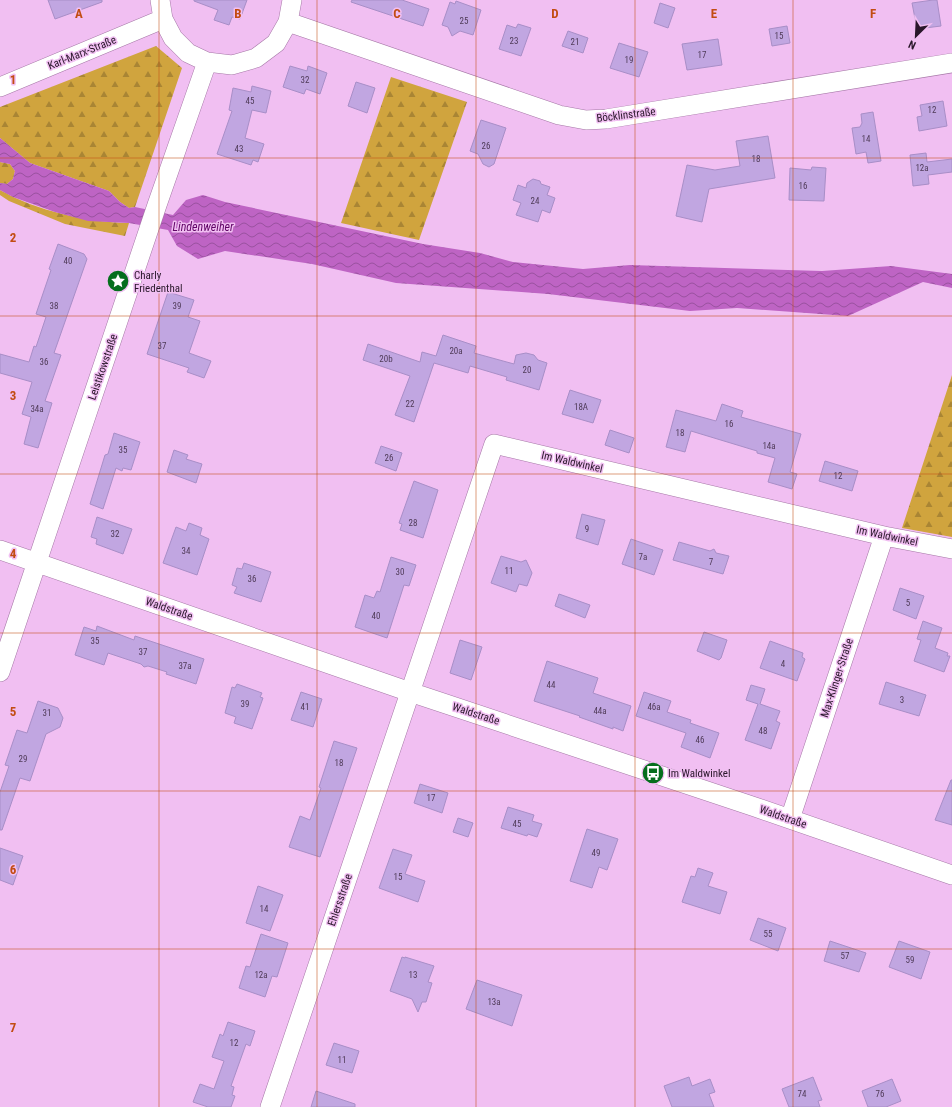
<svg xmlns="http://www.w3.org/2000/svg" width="952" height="1107" font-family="'Roboto Condensed',sans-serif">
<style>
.forest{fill:url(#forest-firs)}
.water{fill:url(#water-waves)}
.building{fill:#c1a6e1;stroke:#a88ec7}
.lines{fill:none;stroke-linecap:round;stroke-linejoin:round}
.street-casing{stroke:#a577a6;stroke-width:20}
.street{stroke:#fff;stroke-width:19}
.grid{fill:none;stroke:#c24c12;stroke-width:1;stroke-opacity:0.55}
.labels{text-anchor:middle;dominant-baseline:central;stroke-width:3;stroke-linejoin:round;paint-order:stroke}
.number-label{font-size:9px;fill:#4f3b58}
.street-label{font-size:11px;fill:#29172a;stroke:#f1bff2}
.poi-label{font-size:11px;fill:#29172a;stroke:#f1bff2;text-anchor:start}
.water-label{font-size:12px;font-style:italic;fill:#5f0465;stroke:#f1bff2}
.grid-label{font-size:13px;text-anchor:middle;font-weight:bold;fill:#c24c12;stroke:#f1bff2;stroke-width:3;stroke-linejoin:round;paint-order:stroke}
</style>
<defs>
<pattern id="forest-firs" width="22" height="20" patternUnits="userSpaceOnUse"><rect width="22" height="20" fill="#d0a43e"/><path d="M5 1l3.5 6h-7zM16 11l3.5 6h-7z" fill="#a98534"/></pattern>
<pattern id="water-waves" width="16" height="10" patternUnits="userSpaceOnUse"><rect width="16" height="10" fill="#be64c4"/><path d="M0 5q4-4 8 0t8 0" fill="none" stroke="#9a519f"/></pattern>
</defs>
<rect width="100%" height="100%" fill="#f1bff2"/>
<path class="forest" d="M156,46L182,68L135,207L129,208L120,202L109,191L30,163L0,138V107Z
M391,77L467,102L419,240L341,223Z
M0,162L10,164L15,171L13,179L7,184L0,183Z
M0,190C37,211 87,222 129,223L125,236L65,224L9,201L0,195Z
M952,375V537L902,528Z"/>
<path class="water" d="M0,138L30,163L109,191L120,202L129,208L135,207L173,215L186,200L203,195L225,202L423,244L480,253L513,262L583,269L630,265L822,271L891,266L952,274V288L923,282L848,316L737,308L690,311L548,294L396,283L312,264L225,251L198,259L177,246L168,230L129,223L88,221L55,212L13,197L0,190V183L7,184L13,179L15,171L10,164L0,162Z"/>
<path class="building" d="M48,0H102V2L55,19Z
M194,0H247L240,19L232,17L229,25L214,20L218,10L194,1Z
M352,0H402L429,9L423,26L351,2Z
M933,0H937L941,26L917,29L912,3Z
M456,1L481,10L473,35L460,31L452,36L448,27L442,25L450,2L455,4Z
M660,3L675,8L668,28L654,23Z
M518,24L531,28L521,56L499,49L507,25L516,28Z
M787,26L790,43L772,46L769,29Z
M568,31L588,38L583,53L562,46Z
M718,39L722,65L687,70L682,44Z
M619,43L648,52L639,77L610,68Z
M290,66L307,71L308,66L327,73L320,94L306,89L304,94L283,87Z
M356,82L375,88L367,113L348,106Z
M252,86L271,91L266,113L252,110L245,138L264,144L258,162L253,160L251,165L217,154L232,111L229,110L233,88L251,92Z
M943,101L947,126L919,131L917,117L922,116L920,105Z
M873,112L881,161L868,163L866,152L856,154L852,128L860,127L862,123L861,114Z
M481,120L506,128L494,164L489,167L483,164L478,154L470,151Z
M768,136L775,178L709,189L702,222L676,216L687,165L715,170L740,166L736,141Z
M926,153L927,162L952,159V172L928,175L929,184L913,186L910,155Z
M812,167L826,168L824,201L789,200L790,168L811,170Z
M533,179L540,181L541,184L550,187L547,195L555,198L550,213L542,210L538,222L516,215L521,203L513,200L518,185L526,188L527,183Z
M58,244L84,254L87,259L54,353L61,355L45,401L52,403L38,448L24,444L31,417L22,414L32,382L0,373V354L29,362L34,346L36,347L46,317L36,314L51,270L49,269Z
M168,292L194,300L188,317L200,321L189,353L211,361L204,378L187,372L189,368L147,354Z
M443,335L476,346L474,353L514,364L516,355L526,353L534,355L538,360L547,363L539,390L506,380L507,377L470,366L468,373L434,363L414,422L395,415L410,376L363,360L368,344L420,362L422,352L436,356Z
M570,390L601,400L593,423L562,414Z
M722,404L743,411L741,417L801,434L790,472L797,474L792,489L768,482L775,458L757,453V451L691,431L685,452L666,447L676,410L716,421Z
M610,430L634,438L629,453L605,445Z
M114,433L140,442L131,470L123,468L122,471L116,468L103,509L90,504L105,455L108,454Z
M381,446L402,453L396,471L375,463Z
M174,450L188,455L186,459L202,464L196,483L167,472Z
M825,461L858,471L852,491L819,481Z
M414,481L438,490L423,538L400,530L402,524L399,523Z
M582,514L605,520L598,545L576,538Z
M97,517L132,529L123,554L96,544L97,539L91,537Z
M189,523L202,528L200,535L209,539L197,575L163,563L176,527L186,531Z
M631,539L663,550L654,575L622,564Z
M679,542L710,551L714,549L716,553L729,556L723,574L673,560Z
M501,556L521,562L526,560L532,573L527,586L519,584L516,592L491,583Z
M391,557L416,565L409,586L404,585L387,638L355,627L365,595L374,598L377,591L380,592Z
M244,563L271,572L261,602L234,593L237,587L232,585L237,568L242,569Z
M900,588L924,596L916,619L893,610Z
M559,594L590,605L585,618L555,606Z
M923,621L942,628L935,648L948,653L947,656H950L944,672L914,661L921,640L917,639Z
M97,626L134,640L135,636L204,659L196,684L166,674L167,672L148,666L144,667L141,664L108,653L104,665L75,655L84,627L96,631Z
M704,632L727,640L721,658L719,660L697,651Z
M460,640L482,647L471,680L450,673Z
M770,641L803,653L802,657L805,659L797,681L760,668Z
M547,661L598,678L593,693L631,706L623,731L613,727V729L579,717L580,716L534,701Z
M886,682L926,695L919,716L879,704Z
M237,684L262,693L260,697L263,698L252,729L234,723L236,717L225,713L232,687L235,688Z
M751,685L765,689L760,704L780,711L776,721L780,723L771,749L745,740L758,704L746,700Z
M301,692L322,699L313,727L291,720Z
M644,692L671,701L667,712L691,720L690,723L719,733L710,758L681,747L686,733L636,716Z
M38,701L58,708L63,718L60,727L46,734L30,781L20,778L2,830H0V792L9,766L5,765L17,730L27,733Z
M334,741L357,748L320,857L289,847L300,816L310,820L321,788L319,787Z
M951,780H952V825L935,820Z
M420,784L448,793L442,813L414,803Z
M508,807L534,815L532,821L542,824L537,837L528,834L527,836L501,828Z
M458,818L473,823L468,837L453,832Z
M587,829L618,839L607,870L599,867L592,888L570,881Z
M0,848L23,856L13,885L0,880Z
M393,849L412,855L405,874L425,881L418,902L379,888Z
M698,868L713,873L708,886L727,892L720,914L682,902L691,876L695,877Z
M258,886L283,895L270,931L246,923Z
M758,918L786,928L778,951L750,940Z
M261,934L288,943L277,977L272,976L265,997L239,988L246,966L250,967Z
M830,941L866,953L859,972L824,961Z
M899,941L930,952L921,979L889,967Z
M402,957L405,958V957L434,966L428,982L432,983L426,1002H422L418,1012L412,999L390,991Z
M477,980L522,995L512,1026L466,1009Z
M228,1022L255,1031L250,1046L246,1044L231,1086L234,1087L232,1095L235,1096L231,1107H208L193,1102L200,1084L214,1089L224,1061L212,1057L220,1034L223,1036Z
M334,1043L359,1051L352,1073L326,1065Z
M689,1077L692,1086L710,1079L715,1092L709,1094L714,1107H672L664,1086Z
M813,1077L822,1100L818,1101L820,1107H789L782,1089Z
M892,1079L901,1101L886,1107H868L862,1091Z
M316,1091L355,1104V1107H311Z"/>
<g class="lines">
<g class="street-casing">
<path id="street" d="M160,0L163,19L173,38L188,53L207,62L232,65L256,58L276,43L288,22L292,0
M288,22L559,115L586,120L606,119L952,63
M0,87L163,19
M0,550L410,692L755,807L952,875
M0,672L157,205L207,62
M790,819L884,536
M270,1107L494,444L884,536L952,549"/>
</g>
<use href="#street" class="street"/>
</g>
<path class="grid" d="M159,0V1107M317,0V1107M476,0V1107M635,0V1107M793,0V1107M0,158H952M0,316H952M0,474H952M0,633H952M0,791H952M0,949H952"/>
<defs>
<g id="sight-disc" transform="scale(1.15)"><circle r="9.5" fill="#056e1d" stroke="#f1bff2"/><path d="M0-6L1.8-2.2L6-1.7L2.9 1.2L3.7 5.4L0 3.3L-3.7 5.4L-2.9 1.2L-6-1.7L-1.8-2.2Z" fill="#fff"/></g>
<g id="bus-disc" transform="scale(1.15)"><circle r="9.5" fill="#056e1d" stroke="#f1bff2"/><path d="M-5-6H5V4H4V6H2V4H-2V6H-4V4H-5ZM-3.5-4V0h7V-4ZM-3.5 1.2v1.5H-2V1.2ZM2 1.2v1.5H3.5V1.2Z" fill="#fff"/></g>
</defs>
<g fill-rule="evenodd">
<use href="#sight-disc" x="118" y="281"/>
<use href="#bus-disc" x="653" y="773"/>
</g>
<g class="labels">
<g class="number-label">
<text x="464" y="21">25</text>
<text x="779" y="36">15</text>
<text x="514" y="41">23</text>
<text x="575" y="42">21</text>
<text x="702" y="55">17</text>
<text x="629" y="60">19</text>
<text x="305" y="80">32</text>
<text x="250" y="101">45</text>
<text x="932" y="110">12</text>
<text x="866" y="139">14</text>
<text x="486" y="146">26</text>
<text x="239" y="149">43</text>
<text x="756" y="159">18</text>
<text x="922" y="168">12a</text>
<text x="803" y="186">16</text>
<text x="535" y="201">24</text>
<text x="68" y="261">40</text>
<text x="54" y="306">38</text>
<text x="177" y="306">39</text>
<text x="162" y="346">37</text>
<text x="456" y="351">20a</text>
<text x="386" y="359">20b</text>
<text x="44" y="362">36</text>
<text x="527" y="370">20</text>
<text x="410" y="404">22</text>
<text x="581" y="407">18A</text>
<text x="37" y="409">34a</text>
<text x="729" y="424">16</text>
<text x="680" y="433">18</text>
<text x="769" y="446">14a</text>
<text x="123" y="450">35</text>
<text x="389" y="458">26</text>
<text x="838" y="476">12</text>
<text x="413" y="523">28</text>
<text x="587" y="529">9</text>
<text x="115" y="534">32</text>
<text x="186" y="551">34</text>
<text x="643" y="557">7a</text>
<text x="711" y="562">7</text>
<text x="509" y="571">11</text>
<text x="400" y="572">30</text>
<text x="252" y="579">36</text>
<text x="908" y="603">5</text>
<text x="376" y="616">40</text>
<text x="95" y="641">35</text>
<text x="143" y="652">37</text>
<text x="783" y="664">4</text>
<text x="185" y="666">37a</text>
<text x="551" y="685">44</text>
<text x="902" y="700">3</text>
<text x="245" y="704">39</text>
<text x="305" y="707">41</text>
<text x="654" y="707">46a</text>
<text x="600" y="711">44a</text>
<text x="47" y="713">31</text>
<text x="763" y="731">48</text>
<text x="700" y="740">46</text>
<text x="23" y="759">29</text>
<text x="339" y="763">18</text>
<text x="431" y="798">17</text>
<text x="517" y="824">45</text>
<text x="596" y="853">49</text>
<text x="398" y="877">15</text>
<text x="264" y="909">14</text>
<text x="768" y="934">55</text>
<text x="845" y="956">57</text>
<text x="910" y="960">59</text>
<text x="261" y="975">12a</text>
<text x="413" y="975">13</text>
<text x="494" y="1002">13a</text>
<text x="234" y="1043">12</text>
<text x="342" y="1060">11</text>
<text x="802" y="1094">74</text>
<text x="880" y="1094">76</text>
</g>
<g class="street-label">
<text transform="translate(82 53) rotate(-22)">Karl-Marx-Straße</text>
<text transform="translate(626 115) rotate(-7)">Böcklinstraße</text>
<text transform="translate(103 367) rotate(-71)">Leistikowstraße</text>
<text transform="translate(572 462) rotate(13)">Im Waldwinkel</text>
<text transform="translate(887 536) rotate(12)">Im Waldwinkel</text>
<text transform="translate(169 609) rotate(19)">Waldstraße</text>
<text transform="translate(837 678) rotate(-72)">Max-Klinger-Straße</text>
<text transform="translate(476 714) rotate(18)">Waldstraße</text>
<text transform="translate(783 817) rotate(19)">Waldstraße</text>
<text transform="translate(340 900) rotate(-71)">Ehlersstraße</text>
</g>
<g class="poi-label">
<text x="134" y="275">Charly<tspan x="134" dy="13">Friedenthal</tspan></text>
<text x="668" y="773">Im Waldwinkel</text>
</g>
<g class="water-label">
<text x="203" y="227">Lindenweiher</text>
</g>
</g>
<g class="grid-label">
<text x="79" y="18">A</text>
<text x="238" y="18">B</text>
<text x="397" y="18">C</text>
<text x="555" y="18">D</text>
<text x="714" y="18">E</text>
<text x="873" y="18">F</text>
<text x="13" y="84">1</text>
<text x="13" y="242">2</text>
<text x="13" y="400">3</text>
<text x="13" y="558">4</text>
<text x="13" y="716">5</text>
<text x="13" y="874">6</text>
<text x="13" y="1032">7</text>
</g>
<g transform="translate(916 36) rotate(204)" stroke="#f1bff2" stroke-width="3" paint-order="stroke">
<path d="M0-3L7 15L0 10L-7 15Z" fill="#29172a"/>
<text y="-6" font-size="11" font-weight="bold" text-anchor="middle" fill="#29172a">N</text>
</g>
</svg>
